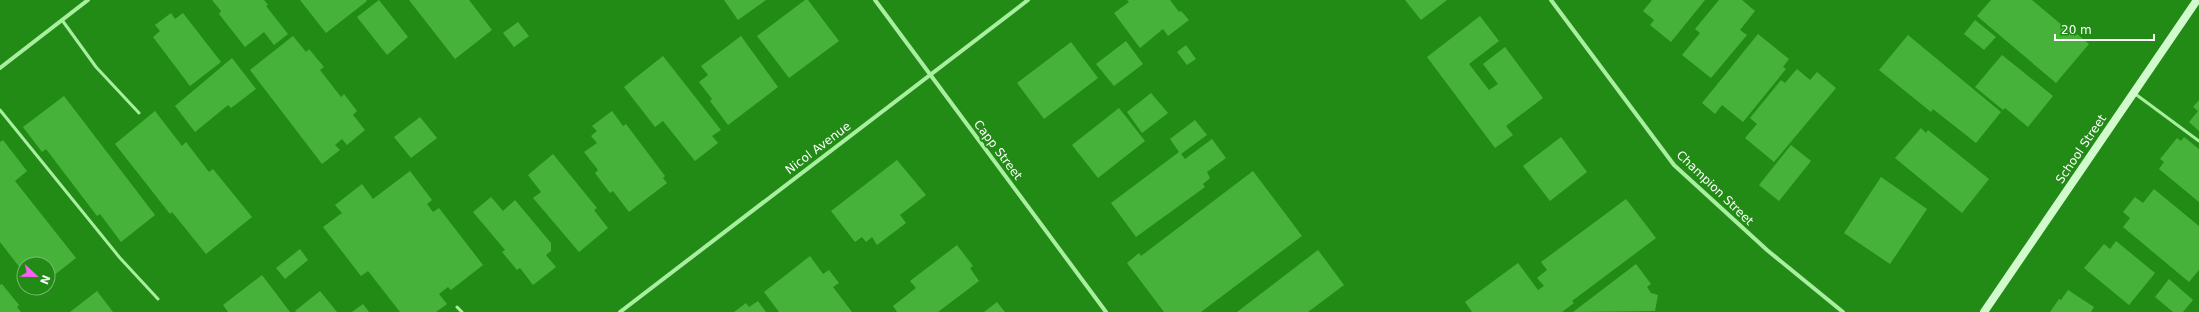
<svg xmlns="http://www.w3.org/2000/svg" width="2199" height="312" font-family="'DejaVu Sans',sans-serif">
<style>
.building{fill:#47b23a}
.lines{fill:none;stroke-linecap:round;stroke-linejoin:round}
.lane{stroke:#a8ef9f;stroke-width:3}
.street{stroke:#a8ef9f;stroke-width:4}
.secondary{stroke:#d1facd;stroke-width:8}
.labels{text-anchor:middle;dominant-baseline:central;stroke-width:4;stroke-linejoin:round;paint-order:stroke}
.street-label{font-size:12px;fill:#fff;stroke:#228b16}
</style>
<rect width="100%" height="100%" fill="#228b16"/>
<path class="building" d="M212,0H264L268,5L266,6L288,34L274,45L264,32L245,47L219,14L221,11Z
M300,0H366L367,1L326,33Z
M379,0L408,37L387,55L357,17Z
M409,0H469L492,30L455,59Z
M724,0H766L738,20Z
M805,0H808L839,41L789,78L757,36Z
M1127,0H1170L1179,12L1181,11L1189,20L1168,36L1163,29L1140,48L1114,13L1129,2Z
M1405,0H1447L1421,20Z
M1652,0H1705L1671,42L1650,25L1654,20L1643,11Z
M1719,0H1742L1755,11L1740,30L1747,35L1711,78L1682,55L1700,33L1695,29Z
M1991,0H2032L2075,36L2077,34L2089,44L2056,83L1977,16Z
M171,13L175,19L183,13L221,62L190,86L153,37L160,31L155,25Z
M1480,16L1499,41L1469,64L1489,90L1498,84L1483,64L1505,47L1543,98L1506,126L1513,135L1495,148L1427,57Z
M1975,20L1996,37L1984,50L1964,34Z
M518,22L529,36L514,47L503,33Z
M1758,34L1789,59L1783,67L1786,69L1743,122L1722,105L1715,114L1702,103Z
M1908,35L2001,112L1976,143L1933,109L1931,112L1879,70Z
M293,36L306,52L309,49L324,67L320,70L341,97L344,94L357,111L353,115L365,130L347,145L342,139L335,145L340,150L322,164L250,70Z
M741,36L778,87L728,125L710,101L712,99L699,82L708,75L701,66Z
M1126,41L1143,64L1114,86L1096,64Z
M1071,42L1098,78L1044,119L1017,83Z
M1186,45L1196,59L1187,65L1177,52Z
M2002,55L2053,96L2028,127L2005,108L2003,110L1975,87Z
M663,56L721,130L712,136L718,143L695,161L663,121L655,127L624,87Z
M232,58L256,89L231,108L228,105L195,132L175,106Z
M1797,69L1810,80L1817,72L1836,88L1774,162L1745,138L1757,124L1750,118L1781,80L1785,83Z
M1151,93L1168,113L1142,133L1127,112Z
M64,96L155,215L121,242L100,214L97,216L46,149L42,152L23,127Z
M2199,100V131L2189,122L2198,111L2193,107Z
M1119,108L1145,141L1098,178L1072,145Z
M155,111L182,146L186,142L209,172L213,169L252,217L206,254L172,212L170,214L115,144Z
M612,111L623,126L626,124L665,176L663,178L667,183L629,212L613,191L610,193L595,173L598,170L584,152L597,143L591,136L597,131L592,126Z
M420,117L437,138L411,158L394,137Z
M1195,120L1207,135L1181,154L1185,159L1212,139L1226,158L1207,172L1210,178L1203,184L1205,187L1136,237L1111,203L1179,152L1170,139Z
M1921,128L1926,133L1928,130L1989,179L1962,213L1895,158Z
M1561,137L1587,172L1550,201L1523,166Z
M2184,137L2199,149V202L2159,169L2164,162L2160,159L2177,138L2181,141Z
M3,140L27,171L15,181L76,258L48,280V264H24V273L0,242V142Z
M1791,145L1811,161L1779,201L1759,185Z
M553,154L597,208L594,210L608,228L579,252L533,198L541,192L528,175Z
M897,160L926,195L900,215L906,223L877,245L872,237L866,242L862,237L855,242L831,211Z
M410,171L432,200L427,204L433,212L439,208L483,265L451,290L448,287L439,294L447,304L436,312H400L368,271L361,276L323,227L342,213L335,205L362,184L373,199Z
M1253,171L1302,236L1201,312H1164L1127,263L1139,253L1141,256Z
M1881,177L1927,209L1890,264L1844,233Z
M2154,189L2199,226V270L2189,282L2123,227L2130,218L2123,212L2135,197L2143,203Z
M491,197L503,211L515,200L551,243V251L546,255L556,267L533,285L520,268L517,270L502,252L505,250L473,212Z
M1626,199L1656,238L1572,301L1574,303L1562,312H1472L1465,302L1518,263L1538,290L1544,286L1537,278L1547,270L1541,262Z
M2116,241L2155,273L2129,305L2084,268L2104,244L2110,249Z
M957,245L973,266L970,268L979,281L938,312H897L893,306L916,288L910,281Z
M300,249L308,260L285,279L276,268Z
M1318,250L1344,285L1308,312H1237Z
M810,256L823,274L829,270L839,283L833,287L852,312H779L764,292Z
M1636,264L1651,284L1647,287L1651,293L1658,295L1655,311L1573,312Z
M262,275L290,312H228L223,305Z
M2169,279L2193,300L2183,312H2173L2155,297Z
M2,284L19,305L17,307L21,312H0V285Z
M2068,290L2094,307L2091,312H2050L2059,299L2061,300Z
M97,291L113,312H70Z
M320,291L337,312H296L295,311Z
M758,301L766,312H734L746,303L749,307Z
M997,302L1005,312H984Z
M363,304L369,312H352Z"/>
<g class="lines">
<path class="lane" d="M62,20L96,67L139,113
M2134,93L2199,141
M0,110L120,258L158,299
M457,307L462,312"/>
<path class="street" d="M875,0L1106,312
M1551,0L1674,165L1767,250L1843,312
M0,68L88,0
M620,312L1028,0"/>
<path class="secondary" d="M1984,312L2197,0"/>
</g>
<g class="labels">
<g class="street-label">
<text transform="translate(818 148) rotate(-37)">Nicol Avenue</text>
<text transform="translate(2081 149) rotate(-56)">School Street</text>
<text transform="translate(998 150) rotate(53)">Capp Street</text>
<text transform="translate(1715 188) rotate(44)">Champion Street</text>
</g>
</g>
<g transform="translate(36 276) rotate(112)"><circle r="19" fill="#228b16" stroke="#7ab973"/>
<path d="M0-3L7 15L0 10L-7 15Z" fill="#ff5df7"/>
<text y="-6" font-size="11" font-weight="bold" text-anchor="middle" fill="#ffffff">N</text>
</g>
<path d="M2055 34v6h99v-6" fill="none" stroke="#ffffff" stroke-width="2"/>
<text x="2061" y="34" font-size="12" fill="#ffffff" stroke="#228b16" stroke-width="3" paint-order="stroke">20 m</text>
</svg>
